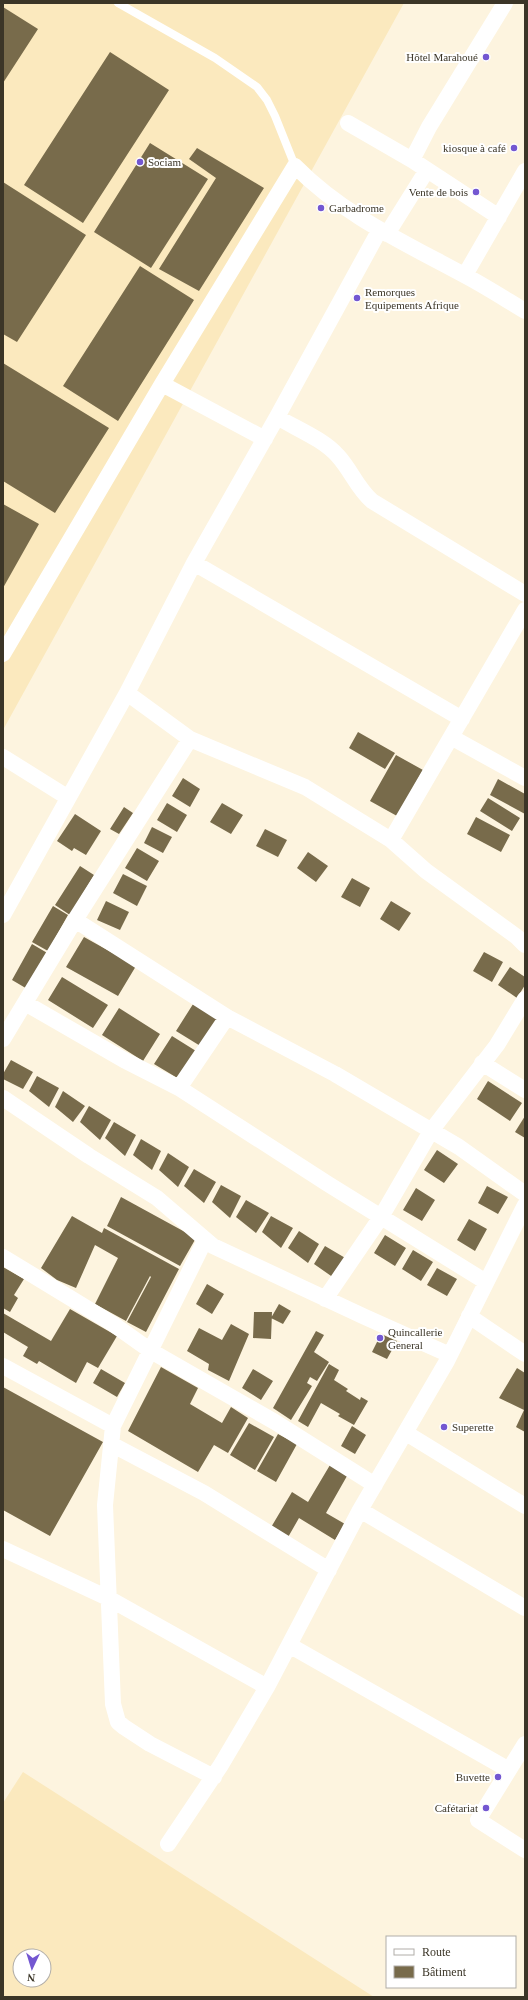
<svg xmlns="http://www.w3.org/2000/svg" width="528" height="2000" font-family="'Times New Roman',serif">
<style>
.built{fill:#fbe9be;fill-rule:evenodd}
.building{fill:#786b4b}
.lines{fill:none;stroke-linecap:round;stroke-linejoin:round}
.service{stroke:#fff;stroke-width:8}
.minor{stroke:#fff;stroke-width:16}
.poi-dot{fill:#7357d1;stroke:#fff;stroke-width:1.5}
.labels{text-anchor:middle;dominant-baseline:central;stroke-width:4;stroke-linejoin:round;paint-order:stroke}
.poi-label{font-size:11px;fill:#3b3527;stroke:#fff;text-anchor:end}
</style>
<rect width="100%" height="100%" fill="#fdf4df"/>
<path class="built" d="M3,3H404L3,730Z
M23,1772L374,1997H3V1803ZM20,1956H44V1980H20Z"/>
<path class="building" d="M3,7L38,29L3,83Z
M110,52L169,90L83,223L24,185Z
M150,143L208,179L151,268L94,232Z
M197,148L264,188L199,291L159,269L216,178L189,159Z
M3,182L86,235L17,342L3,334Z
M140,266L194,300L118,421L63,386Z
M3,363L109,428L55,513L3,481Z
M3,504L39,524L3,588Z
M358,732L395,753L385,769L349,748Z
M396,755L423,770L397,816L370,801Z
M183,778L200,789L190,807L172,796Z
M498,779L525,794V814L490,795Z
M488,798L520,818L512,831L480,811Z
M167,803L187,815L177,832L157,820Z
M222,803L243,815L231,834L210,822Z
M124,807L133,813L119,834L110,829Z
M75,814L101,831L86,855L74,848L72,851L57,841Z
M476,817L510,835L501,852L467,834Z
M152,827L172,837L163,853L144,843Z
M265,829L287,840L278,857L256,846Z
M137,848L159,861L147,881L125,868Z
M308,852L328,866L316,882L297,868Z
M80,866L94,875L70,915L55,905Z
M123,874L147,886L137,906L113,893Z
M352,878L370,888L360,907L341,897Z
M106,901L129,912L120,930L97,920Z
M391,901L411,913L399,931L380,919Z
M53,906L68,915L48,951L32,942Z
M84,937L136,966L118,996L66,967Z
M32,944L49,954L29,990L12,980Z
M484,952L503,962L492,982L473,971Z
M510,967L525,977V985L517,998L498,985Z
M62,977L108,1005L93,1028L48,1000Z
M195,1001L221,1017L202,1047L176,1031Z
M119,1008L160,1034L143,1061L102,1035Z
M172,1036L196,1051L179,1079L154,1064Z
M11,1060L33,1072L23,1089L3,1079V1074Z
M37,1076L59,1088L49,1107L29,1091Z
M488,1081L522,1103L510,1121L477,1099Z
M63,1091L85,1106L73,1122L55,1107Z
M89,1106L111,1120L100,1140L80,1122Z
M525,1116V1138L515,1132Z
M114,1122L136,1135L125,1156L105,1138Z
M141,1139L161,1151L152,1170L133,1155Z
M437,1150L458,1164L444,1183L424,1170Z
M168,1153L189,1167L178,1187L159,1170Z
M194,1169L216,1182L204,1203L184,1186Z
M221,1185L241,1196L230,1218L212,1202Z
M487,1186L508,1197L498,1214L478,1203Z
M416,1188L435,1200L422,1221L403,1210Z
M121,1197L196,1238L180,1266L107,1226Z
M246,1200L269,1213L256,1233L236,1217Z
M72,1216L102,1233L104,1228L179,1269L146,1332L127,1322L151,1277L150,1276L126,1321L95,1304L118,1258L95,1245L76,1288L57,1280L41,1268Z
M271,1216L293,1228L281,1248L262,1232Z
M469,1219L487,1229L475,1251L457,1240Z
M299,1231L319,1244L308,1263L288,1248Z
M385,1235L406,1248L395,1266L374,1253Z
M325,1246L347,1259L334,1278L314,1264Z
M413,1250L433,1262L421,1281L402,1269Z
M3,1267L24,1279L14,1295L18,1298L10,1312L3,1308Z
M437,1268L457,1279L447,1296L427,1285Z
M207,1284L224,1294L212,1314L196,1304Z
M279,1304L291,1311L283,1324L271,1318Z
M70,1309L117,1336L98,1368L87,1362L76,1383L39,1361L37,1364L23,1356L28,1347L3,1332V1313L51,1341Z
M254,1312H272L271,1339L253,1338Z
M231,1324L249,1334L229,1381L208,1370L209,1364L187,1351L199,1328L222,1340Z
M316,1331L324,1335L314,1352L329,1362L317,1381L310,1377L307,1383L312,1386L291,1420L273,1408Z
M381,1334L397,1341L387,1359L372,1352Z
M329,1364L339,1370L334,1380L348,1389L346,1391L360,1400L361,1397L368,1401L354,1425L338,1416L340,1414L321,1403L308,1427L298,1421Z
M161,1367L198,1388L190,1404L222,1423L231,1407L248,1418L228,1453L214,1445L198,1472L128,1431Z
M517,1368L525,1373V1432L516,1427L524,1410L499,1398Z
M101,1369L125,1383L117,1397L93,1383Z
M253,1369L273,1381L261,1400L242,1388Z
M3,1387L103,1442L50,1536L3,1510Z
M249,1423L274,1437L255,1470L230,1455Z
M352,1426L366,1435L355,1454L341,1446Z
M278,1434L297,1444L276,1482L257,1471Z
M330,1465L347,1476L326,1513L345,1524L335,1540L299,1518L287,1539L270,1529L292,1492L308,1502Z"/>
<g class="lines">
<path class="service" d="M118,3L215,58L257,87L267,100L275,116L295,166"/>
<path class="minor" d="M348,123L412,160L499,217
M412,160L429,127L505,3
M387,234L427,170
M465,275L525,171
M162,384L265,439
M277,417C297,429 323,439 338,456C351,470 357,488 372,501L525,594
M194,563L462,719
M3,654L162,384L295,166C343,215 405,243 464,275C485,286 505,299 525,311
M127,693L190,739L305,787L391,840L426,871L517,937L525,945
M451,737L525,778
M3,757L67,797
M391,840L525,610
M3,915L127,693L194,563L277,417L379,231
M75,920L227,1017L335,1074L459,1147L525,1194
M25,1003L124,1060L179,1088L328,1184L486,1282
M3,1039L75,920L190,739
M482,1063L525,1090
M179,1088L227,1017
M3,1098L89,1156L157,1198L213,1246L365,1317L450,1355
M205,1240L113,1426L105,1505L113,1704L118,1722L124,1727L150,1744L214,1777
M3,1257L113,1324L151,1351L275,1422L375,1485
M325,1299L381,1217L431,1131L497,1045L525,999
M469,1316L525,1354
M3,1366L113,1426
M406,1433L525,1506
M111,1444L204,1493L329,1570
M360,1510L525,1608
M3,1549L108,1598L267,1687
M289,1645L509,1770
M525,1744L478,1820L525,1850
M168,1844L221,1765L267,1687L360,1510L447,1361L525,1205"/>
</g>
<g class="poi-dot">
<circle cx="486" cy="57" r="4"/>
<circle cx="514" cy="148" r="4"/>
<circle cx="140" cy="162" r="4"/>
<circle cx="476" cy="192" r="4"/>
<circle cx="321" cy="208" r="4"/>
<circle cx="357" cy="298" r="4"/>
<circle cx="380" cy="1338" r="4"/>
<circle cx="444" cy="1427" r="4"/>
<circle cx="498" cy="1777" r="4"/>
<circle cx="486" cy="1808" r="4"/>
</g>
<g class="labels">
<g class="poi-label">
<text x="478" y="57">Hôtel Marahoué</text>
<text x="506" y="148">kiosque à café</text>
<text x="148" y="162" text-anchor="start">Sociam</text>
<text x="468" y="192">Vente de bois</text>
<text x="329" y="208" text-anchor="start">Garbadrome</text>
<text x="365" y="292" text-anchor="start">Remorques<tspan x="365" dy="13">Equipements Afrique</tspan></text>
<text x="388" y="1332" text-anchor="start">Quincallerie<tspan x="388" dy="13">General</tspan></text>
<text x="452" y="1427" text-anchor="start">Superette</text>
<text x="490" y="1777">Buvette</text>
<text x="478" y="1808">Cafétariat</text>
</g>
</g>
<rect width="528" height="2000" fill="none" stroke="#3b3527" stroke-width="8"/>
<rect x="386" y="1936" width="130" height="52" fill="#ffffff" stroke="#b1aea9"/>
<rect x="394" y="1949" width="20" height="6" fill="#ffffff" stroke="#b1aea9"/>
<text x="422" y="1956" font-size="12" fill="#3b3527">Route</text>
<rect x="394" y="1966" width="20" height="12" fill="#786b4b" stroke="#b1aea9"/>
<text x="422" y="1976" font-size="12" fill="#3b3527">Bâtiment</text>
<g transform="translate(32 1968) rotate(184)"><circle r="19" fill="#ffffff" stroke="#b1aea9"/>
<path d="M0-3L7 15L0 10L-7 15Z" fill="#7357d1"/>
<text y="-6" font-size="11" font-weight="bold" text-anchor="middle" fill="#3b3527">N</text>
</g>
</svg>
